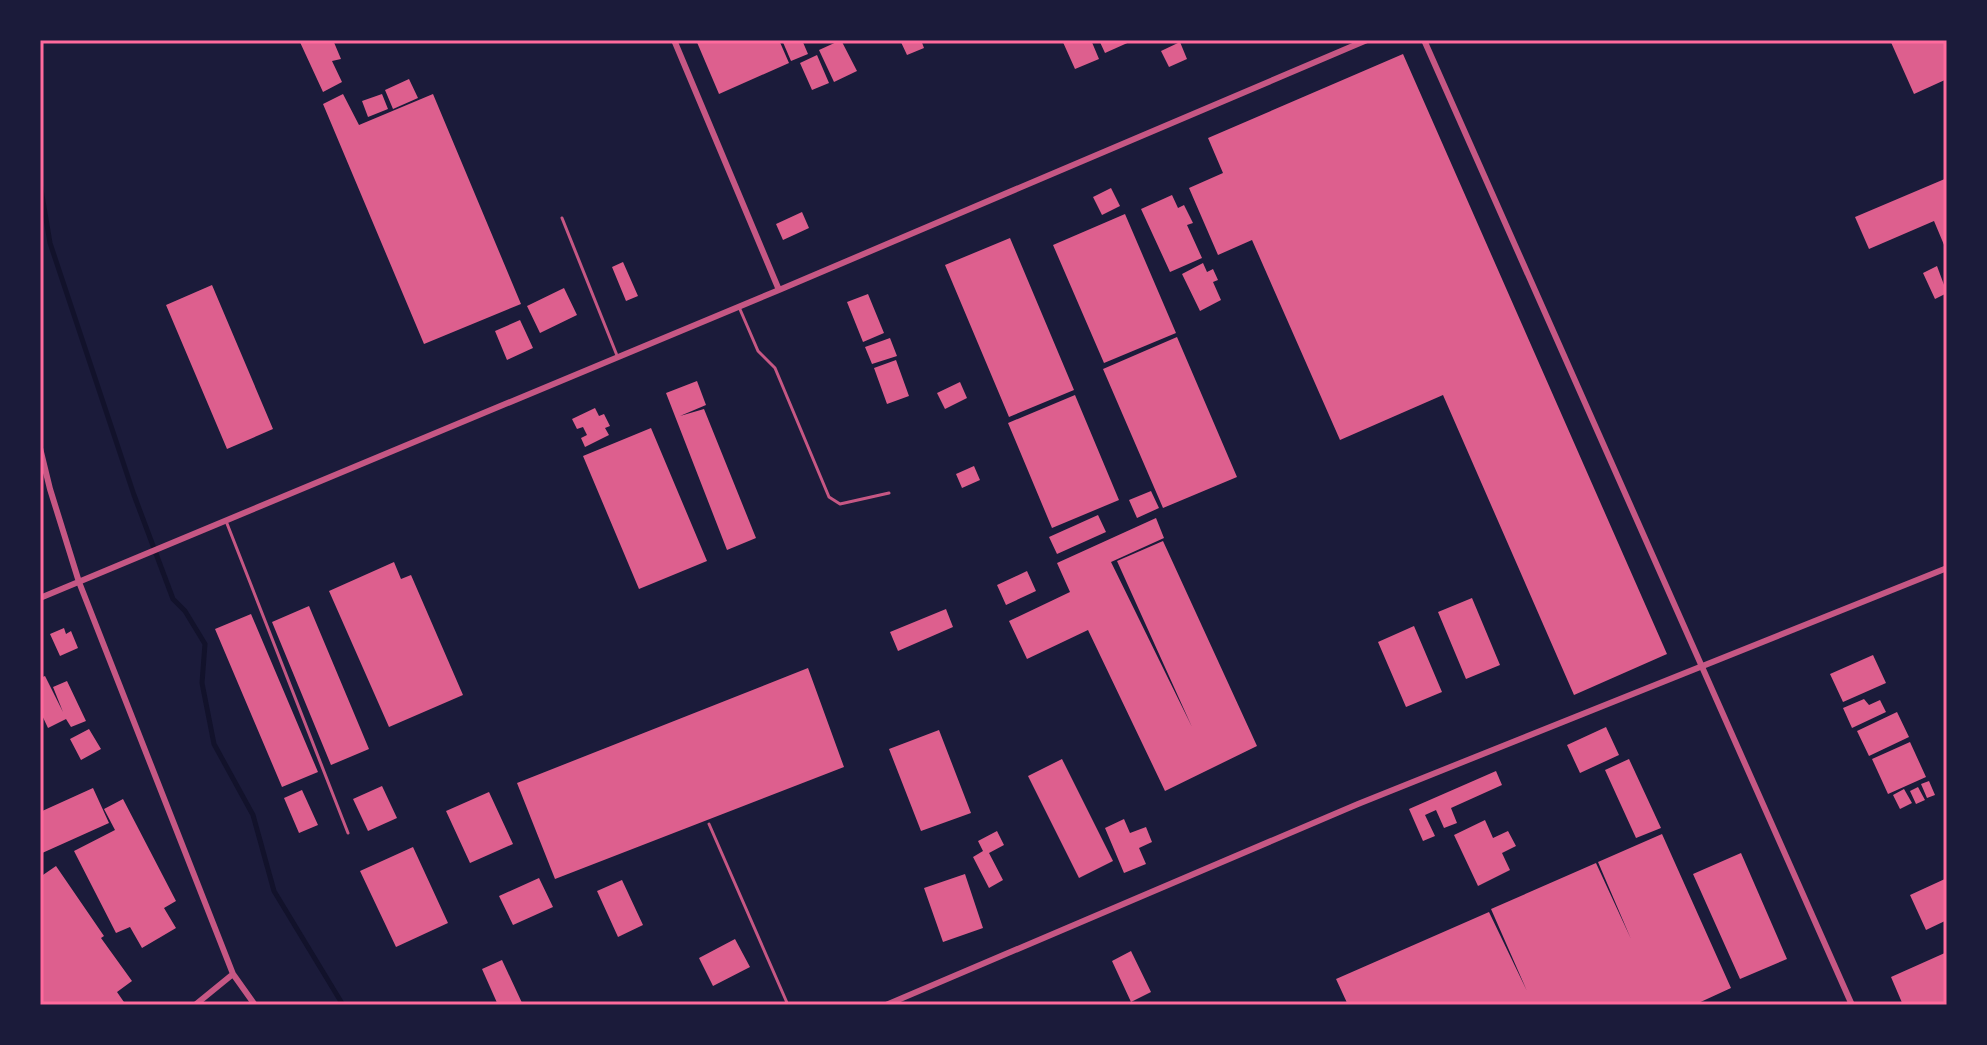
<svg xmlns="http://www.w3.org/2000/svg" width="1987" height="1045" font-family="Manrope,sans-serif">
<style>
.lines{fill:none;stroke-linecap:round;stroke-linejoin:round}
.stream{stroke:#12122b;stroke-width:5}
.building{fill:#dd5f8e}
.service{stroke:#c65784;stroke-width:3}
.minor{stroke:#c65784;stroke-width:6}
.neatline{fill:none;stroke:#ff6b9d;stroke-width:3}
</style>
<rect width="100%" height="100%" fill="#1b1b3a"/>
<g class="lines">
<path class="stream" d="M40,183L50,243L134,495L173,599L185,611L205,644L202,683L214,744L253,815L274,891L343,1005"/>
</g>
<path class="building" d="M299,40H333L341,59L332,61L342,82L323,92Z
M696,40H779L789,63L719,94Z
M782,40H802L808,54L791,61Z
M841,40L857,71L834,82L819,50Z
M900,40H921L924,48L907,55Z
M1062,40H1091L1099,59L1075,69Z
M1099,40H1134L1105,53Z
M1890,40H1947V79L1914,94Z
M1180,42L1187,59L1169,67L1161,51Z
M1403,54L1667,654L1574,695L1443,395L1340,440L1252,240L1218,255L1189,188L1223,173L1208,138Z
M817,55L829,83L812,90L800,63Z
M409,79L418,98L393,109L385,90Z
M343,94L359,125L433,94L521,304L424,344L323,104Z
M382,94L388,109L368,117L362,101Z
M1947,178V252L1934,221L1869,249L1855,217Z
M1111,188L1120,206L1102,215L1093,197Z
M1172,195L1178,208L1184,205L1193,223L1187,225L1202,258L1170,272L1141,209Z
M802,212L809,228L783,240L776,224Z
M1125,214L1176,333L1104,363L1053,245Z
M1010,238L1074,390L1009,417L945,265Z
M623,262L638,296L626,301L612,267Z
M1203,263L1207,272L1213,269L1218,280L1213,282L1221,300L1200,311L1182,274Z
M1937,266L1947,293L1935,299L1923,273Z
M212,285L273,429L227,449L166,305Z
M564,288L577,315L540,333L527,306Z
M868,294L884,333L863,342L847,302Z
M520,320L533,348L507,360L495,331Z
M1177,337L1237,477L1163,508L1103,369Z
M890,338L897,356L872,364L865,347Z
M896,360L909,396L887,404L874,368Z
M697,381L706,405L680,416L704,409L756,538L727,550L666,393Z
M960,382L967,398L945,409L937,393Z
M1075,395L1119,500L1052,528L1008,423Z
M595,408L599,416L604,414L610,426L605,428L609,435L585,447L581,438L587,435L583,427L577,429L572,419Z
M651,428L707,561L639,589L583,456Z
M974,466L980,480L962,488L956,474Z
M1151,491L1159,508L1137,518L1129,500Z
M1098,515L1106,532L1057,554L1049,537Z
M1156,518L1164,538L1111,562L1192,727L1117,561L1163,541L1257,746L1165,791L1088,630L1027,659L1009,621L1070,592L1057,563Z
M394,562L401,579L411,575L463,695L389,727L329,591Z
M1027,571L1036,591L1006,605L997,585Z
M1472,598L1500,665L1466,679L1438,612Z
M309,606L369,749L331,765L272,622Z
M946,609L953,627L898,651L890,632Z
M251,614L318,772L282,787L215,629Z
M1414,626L1442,692L1406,707L1378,642Z
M64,628L66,634L71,631L78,648L60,656L50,634Z
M1873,655L1886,683L1843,702L1830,674Z
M808,668L844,767L555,879L517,783Z
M45,676L63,712L53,687L67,681L86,721L71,727L66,719L48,728L40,711V678Z
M1864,699L1869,705L1880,700L1886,712L1852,728L1843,708Z
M1897,712L1909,737L1869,756L1857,731Z
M1606,727L1619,755L1580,773L1567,745Z
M89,729L101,749L81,760L70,739Z
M939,730L971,813L921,831L889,749Z
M1910,742L1926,777L1888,794L1872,759Z
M1062,759L1113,861L1079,878L1028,776Z
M1629,759L1661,828L1636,838L1605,770Z
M1496,771L1502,785L1451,808L1457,823L1444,828L1436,810L1425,815L1435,836L1423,841L1409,809Z
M1929,781L1935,795L1927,798L1921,784Z
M382,786L397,818L368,831L353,799Z
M1918,787L1925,800L1916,804L1910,791Z
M93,788L109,823L40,854V812Z
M1904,789L1912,803L1900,809L1893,795Z
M302,790L318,825L299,833L284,798Z
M489,792L513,844L470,863L446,811Z
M123,799L176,901L164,908L176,928L142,948L130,927L116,933L74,851L115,830L104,809Z
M1124,819L1130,833L1146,827L1152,842L1139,848L1146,864L1124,873L1105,828Z
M1485,820L1493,838L1508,831L1516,846L1502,853L1510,870L1478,886L1454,835Z
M997,831L1004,845L989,853L1003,880L989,888L973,857L983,851L978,841Z
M1662,834L1731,988L1694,1005H1348L1336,979L1489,912L1527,991L1491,909L1596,863L1631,939L1598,862Z
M413,847L448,923L396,947L360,871Z
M1741,853L1787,959L1740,979L1693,874Z
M56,866L104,936L101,938L132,981L117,992L126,1005H40V877Z
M965,874L983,928L943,942L924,888Z
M539,878L553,907L513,925L499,896Z
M1947,878V920L1926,930L1910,895Z
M622,880L643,925L618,937L597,891Z
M735,939L750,967L713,986L699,958Z
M1131,951L1151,992L1131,1002L1112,961Z
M1947,952V1005H1903L1891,977Z
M502,960L523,1005H498L482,969Z"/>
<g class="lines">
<path class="service" d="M562,218L618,358
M739,307L758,351L775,368L829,497L840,504L889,493
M226,521L348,833
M709,824L788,1005"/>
<path class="minor" d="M674,40L779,290
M1424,40L1852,1005
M40,448L50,489L79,582L233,974L255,1005
M40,598L779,290L1367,40
M195,1005L233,974
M886,1005L1358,804L1947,568"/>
</g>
<rect width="1987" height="1045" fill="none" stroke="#1b1b3a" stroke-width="84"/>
<rect x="42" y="42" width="1903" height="961" class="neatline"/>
</svg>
